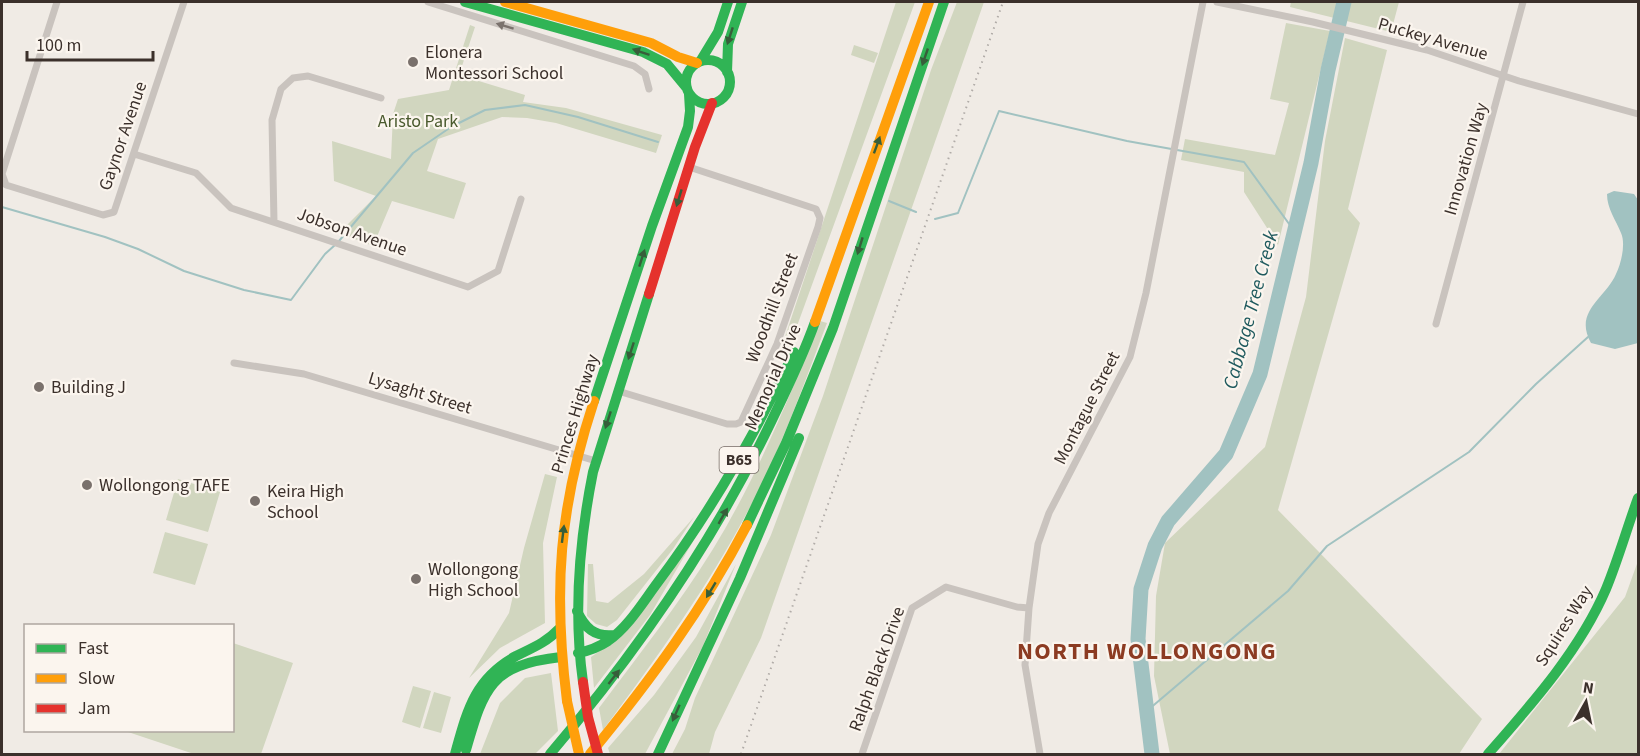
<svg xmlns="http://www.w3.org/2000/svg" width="1640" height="756" font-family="'Source Sans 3',sans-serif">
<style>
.green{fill:#d1d6bf}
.water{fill:#a1c2c1}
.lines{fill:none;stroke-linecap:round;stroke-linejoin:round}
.stream{stroke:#a1c2c1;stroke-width:2}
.river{stroke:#a1c2c1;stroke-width:15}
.street{stroke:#c9c3be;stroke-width:7}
.fast{stroke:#30b455;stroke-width:10}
.slow{stroke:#ff9f0a;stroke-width:10}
.jam{stroke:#e5322d;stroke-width:10}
.rail{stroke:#b1aca8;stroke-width:2;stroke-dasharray:1.5 4.5;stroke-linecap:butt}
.slow-bridge{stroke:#ff9f0a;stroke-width:10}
.jam-bridge{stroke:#e5322d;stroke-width:10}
.oneway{fill:#7b726d}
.oneway2{fill:#375e3a}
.poi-dot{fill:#7a716c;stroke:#fbf5ee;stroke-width:2}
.labels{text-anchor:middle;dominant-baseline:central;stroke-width:4.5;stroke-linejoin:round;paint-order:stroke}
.shield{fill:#fbf5ee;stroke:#756b66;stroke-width:1.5}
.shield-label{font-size:16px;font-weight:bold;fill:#3b302b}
.street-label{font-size:18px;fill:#3b302b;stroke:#fbf5ee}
.poi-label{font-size:18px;fill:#3b302b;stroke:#fbf5ee;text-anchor:start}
.park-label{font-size:18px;fill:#4a5a2e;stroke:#fbf5ee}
.water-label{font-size:20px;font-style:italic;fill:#1f5a5e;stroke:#fbf5ee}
.district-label{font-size:24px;font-weight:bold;letter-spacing:1.5px;fill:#8c3b22;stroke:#fbf5ee}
</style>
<rect width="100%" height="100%" fill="#f0ebe5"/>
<path class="green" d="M896,2H915L789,348L782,346Z
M957,2H984L761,638L715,732L709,754H672L685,729L695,698L771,535L823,396L931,70Z
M1291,2H1399L1391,32L1290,7Z
M1286,23L1330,31L1278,245L1244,192V172L1181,160L1185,139L1275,155L1289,103L1270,99Z
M470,25L475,27L459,75L525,95L523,102L566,108L662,135L656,153L556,123L527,118L502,117L438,139L427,171L466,183L454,219L392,201L373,246L339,233L376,196L334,181L332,141L391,159L393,114L398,99L449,90Z
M1345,38L1387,50L1348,209L1360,223L1278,510L1482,719L1459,754H1170L1154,676L1156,596L1165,543L1265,447L1306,297L1325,141Z
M854,45L878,53L874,63L851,55Z
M820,321L827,323C803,386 781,450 749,509C708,587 656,659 603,730L599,708C638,656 679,604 713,549C757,477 789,398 820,321Z
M545,474L557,477L543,543L545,623L500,648L469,678L509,613L524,548Z
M178,479L220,492L208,532L166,520Z
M694,517L673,549L617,620L607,627L596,624L587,616L588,564H593L596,601L608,603L644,574Z
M702,526L650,615L594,688L591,657L617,639Z
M165,532L208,544L195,585L153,573Z
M1638,561V754H1499L1625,597Z
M736,564L703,646L645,754H610L608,748L654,695L696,637Z
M233,643L293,663L261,754H194L125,731L232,730Z
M551,673L558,731L535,754H480L500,703L525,678Z
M413,686L431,691L420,728L402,722Z
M434,692L451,697L441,733L423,728Z"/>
<path class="water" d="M1614,191L1634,194L1638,200V343L1615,349L1591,343C1573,311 1606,298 1616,274C1621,264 1626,244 1621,233C1616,220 1607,209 1607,194Z"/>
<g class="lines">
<path class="stream" d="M889,201L916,212
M2,207L105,237L138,249L184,271L244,290L291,300L325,254L335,245
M935,219L958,213L999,111L1127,141L1244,162L1295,232
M339,241L413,153L451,127L485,110L525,105L578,117L658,142
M1148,710L1288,591L1327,546L1469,452L1536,384L1588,337"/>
<path class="river" d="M1152,754L1138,639L1141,589L1155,546L1168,521L1226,454L1260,374L1311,163L1328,70L1344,2"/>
<path class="street" d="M57,2L2,174L6,185L103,215L114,212L184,2
M428,2L634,66L645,74L649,89
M1217,2L1313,22L1427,50L1519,81L1638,114
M134,154L196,173L231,208L468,287L498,271L521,199
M274,222L272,120L281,89L293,78L308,76L381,98
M1436,324L1523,2
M234,363L304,374L596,461
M618,391L727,424H736L741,422L777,344L818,227L820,218L816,209L689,167
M862,754L912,608L946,587L1017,607L1029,608
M1040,754L1025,665L1029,608L1038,544L1049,513L1130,357L1146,293L1203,2"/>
<path class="fast" d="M465,2L643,52L667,64L686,87
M701,60L718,32L728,2
M686 82a22 22 0 1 1 44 0a22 22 0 1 1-44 0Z
M727,72L728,44L742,2
M594,401L652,226L688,127L690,111L689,94
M747,525L786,443L833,328L944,2
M577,611C585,628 594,637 614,635
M578,653C588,651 599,647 608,641C629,626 643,602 658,582C712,510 756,433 794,352
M583,682C573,611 579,542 593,472L649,294
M466,750C484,687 491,665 561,657
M455,754C467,711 474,679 516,656C532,648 547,642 559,629
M550,754C637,652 713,543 771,422C787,389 803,356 815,322
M658,754L740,578L799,438
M1488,754C1531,705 1580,650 1606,589C1618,560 1627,528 1638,498"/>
<path class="slow" d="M505,2L651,43L678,57L697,63
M815,322L929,2
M567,701C553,590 559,507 594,401
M590,754C650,681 703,609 747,525"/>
<path class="jam" d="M649,294L695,147L712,103"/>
<path class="rail" d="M741,754L1003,2"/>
<path class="slow-bridge" d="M567,701L579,754"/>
<path class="jam-bridge" d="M583,682L588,717L598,754"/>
</g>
<defs><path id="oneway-solid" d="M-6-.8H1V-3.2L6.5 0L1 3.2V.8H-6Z" transform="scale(1.5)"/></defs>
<use class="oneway" href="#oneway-solid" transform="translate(505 26) rotate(-163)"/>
<g class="oneway2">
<use href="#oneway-solid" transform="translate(730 36) rotate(108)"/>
<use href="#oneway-solid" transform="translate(641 52) rotate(-161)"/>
<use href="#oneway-solid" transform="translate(925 57) rotate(109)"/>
<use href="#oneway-solid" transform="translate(877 145) rotate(-70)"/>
<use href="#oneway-solid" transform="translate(679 198) rotate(107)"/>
<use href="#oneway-solid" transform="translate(860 246) rotate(107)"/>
<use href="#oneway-solid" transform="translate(642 258) rotate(-72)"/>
<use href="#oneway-solid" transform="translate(631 351) rotate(108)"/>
<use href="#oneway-solid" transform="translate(608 420) rotate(108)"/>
<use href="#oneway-solid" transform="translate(723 516) rotate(-60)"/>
<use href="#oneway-solid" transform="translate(563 534) rotate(-83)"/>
<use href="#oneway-solid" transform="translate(711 590) rotate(121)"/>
<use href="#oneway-solid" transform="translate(614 677) rotate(-52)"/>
<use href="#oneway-solid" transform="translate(676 713) rotate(114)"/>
</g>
<g class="poi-dot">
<circle cx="413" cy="62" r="6"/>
<circle cx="39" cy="387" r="6"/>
<circle cx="87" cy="485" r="6"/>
<circle cx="255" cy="501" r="6"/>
<circle cx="416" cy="579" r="6"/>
</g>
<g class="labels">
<rect class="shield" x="719.5" y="447" width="39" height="26" rx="4.5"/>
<g class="shield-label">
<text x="739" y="460">B65</text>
</g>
<g class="street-label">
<text transform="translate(1433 39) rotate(16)">Puckey Avenue</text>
<text transform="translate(123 136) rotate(-71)">Gaynor Avenue</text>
<text transform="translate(1466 159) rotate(-74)">Innovation Way</text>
<text transform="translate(352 232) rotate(19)">Jobson Avenue</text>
<text transform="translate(772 308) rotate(-69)">Woodhill Street</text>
<text transform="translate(773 377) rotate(-66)">Memorial Drive</text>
<text transform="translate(420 393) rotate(17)">Lysaght Street</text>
<text transform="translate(1087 408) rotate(-63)">Montague Street</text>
<text transform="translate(575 414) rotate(-73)">Princes Highway</text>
<text transform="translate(1564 626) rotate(-58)">Squires Way</text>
<text transform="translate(877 669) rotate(-70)">Ralph Black Drive</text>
</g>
<g class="poi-label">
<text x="425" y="52">Elonera<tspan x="425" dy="21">Montessori School</tspan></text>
<text x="51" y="387">Building J</text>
<text x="99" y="485">Wollongong TAFE</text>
<text x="267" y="491">Keira High<tspan x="267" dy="21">School</tspan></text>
<text x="428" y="569">Wollongong<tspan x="428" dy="21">High School</tspan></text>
</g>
<g class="park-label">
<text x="418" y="121">Aristo Park</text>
</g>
<g class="water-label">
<text transform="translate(1251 310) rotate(-75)">Cabbage Tree Creek</text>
</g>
<g class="district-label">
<text x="1147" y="651">NORTH WOLLONGONG</text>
</g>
</g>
<rect width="1640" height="756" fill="none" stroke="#3b302b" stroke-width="6"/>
<rect x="24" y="624" width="210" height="108" fill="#fbf5ee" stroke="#aea6a0" stroke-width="1.5"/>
<rect x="36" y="644" width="30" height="9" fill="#30b455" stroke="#aea6a0" stroke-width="1.5"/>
<text x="78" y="654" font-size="18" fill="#3b302b">Fast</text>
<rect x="36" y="674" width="30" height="9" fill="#ff9f0a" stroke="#aea6a0" stroke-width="1.5"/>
<text x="78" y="684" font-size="18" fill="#3b302b">Slow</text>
<rect x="36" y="704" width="30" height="9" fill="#e5322d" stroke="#aea6a0" stroke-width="1.5"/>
<text x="78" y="714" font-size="18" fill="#3b302b">Jam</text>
<g transform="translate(1586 702) rotate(9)" stroke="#fbf5ee" stroke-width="4.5" paint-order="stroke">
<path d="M0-4.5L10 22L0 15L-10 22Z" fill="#3b302b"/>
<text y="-9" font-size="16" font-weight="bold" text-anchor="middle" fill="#3b302b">N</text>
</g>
<path d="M27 51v9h126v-9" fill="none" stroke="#3b302b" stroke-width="3"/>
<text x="36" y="51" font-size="18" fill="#3b302b" stroke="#fbf5ee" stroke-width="4.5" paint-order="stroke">100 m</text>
</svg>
